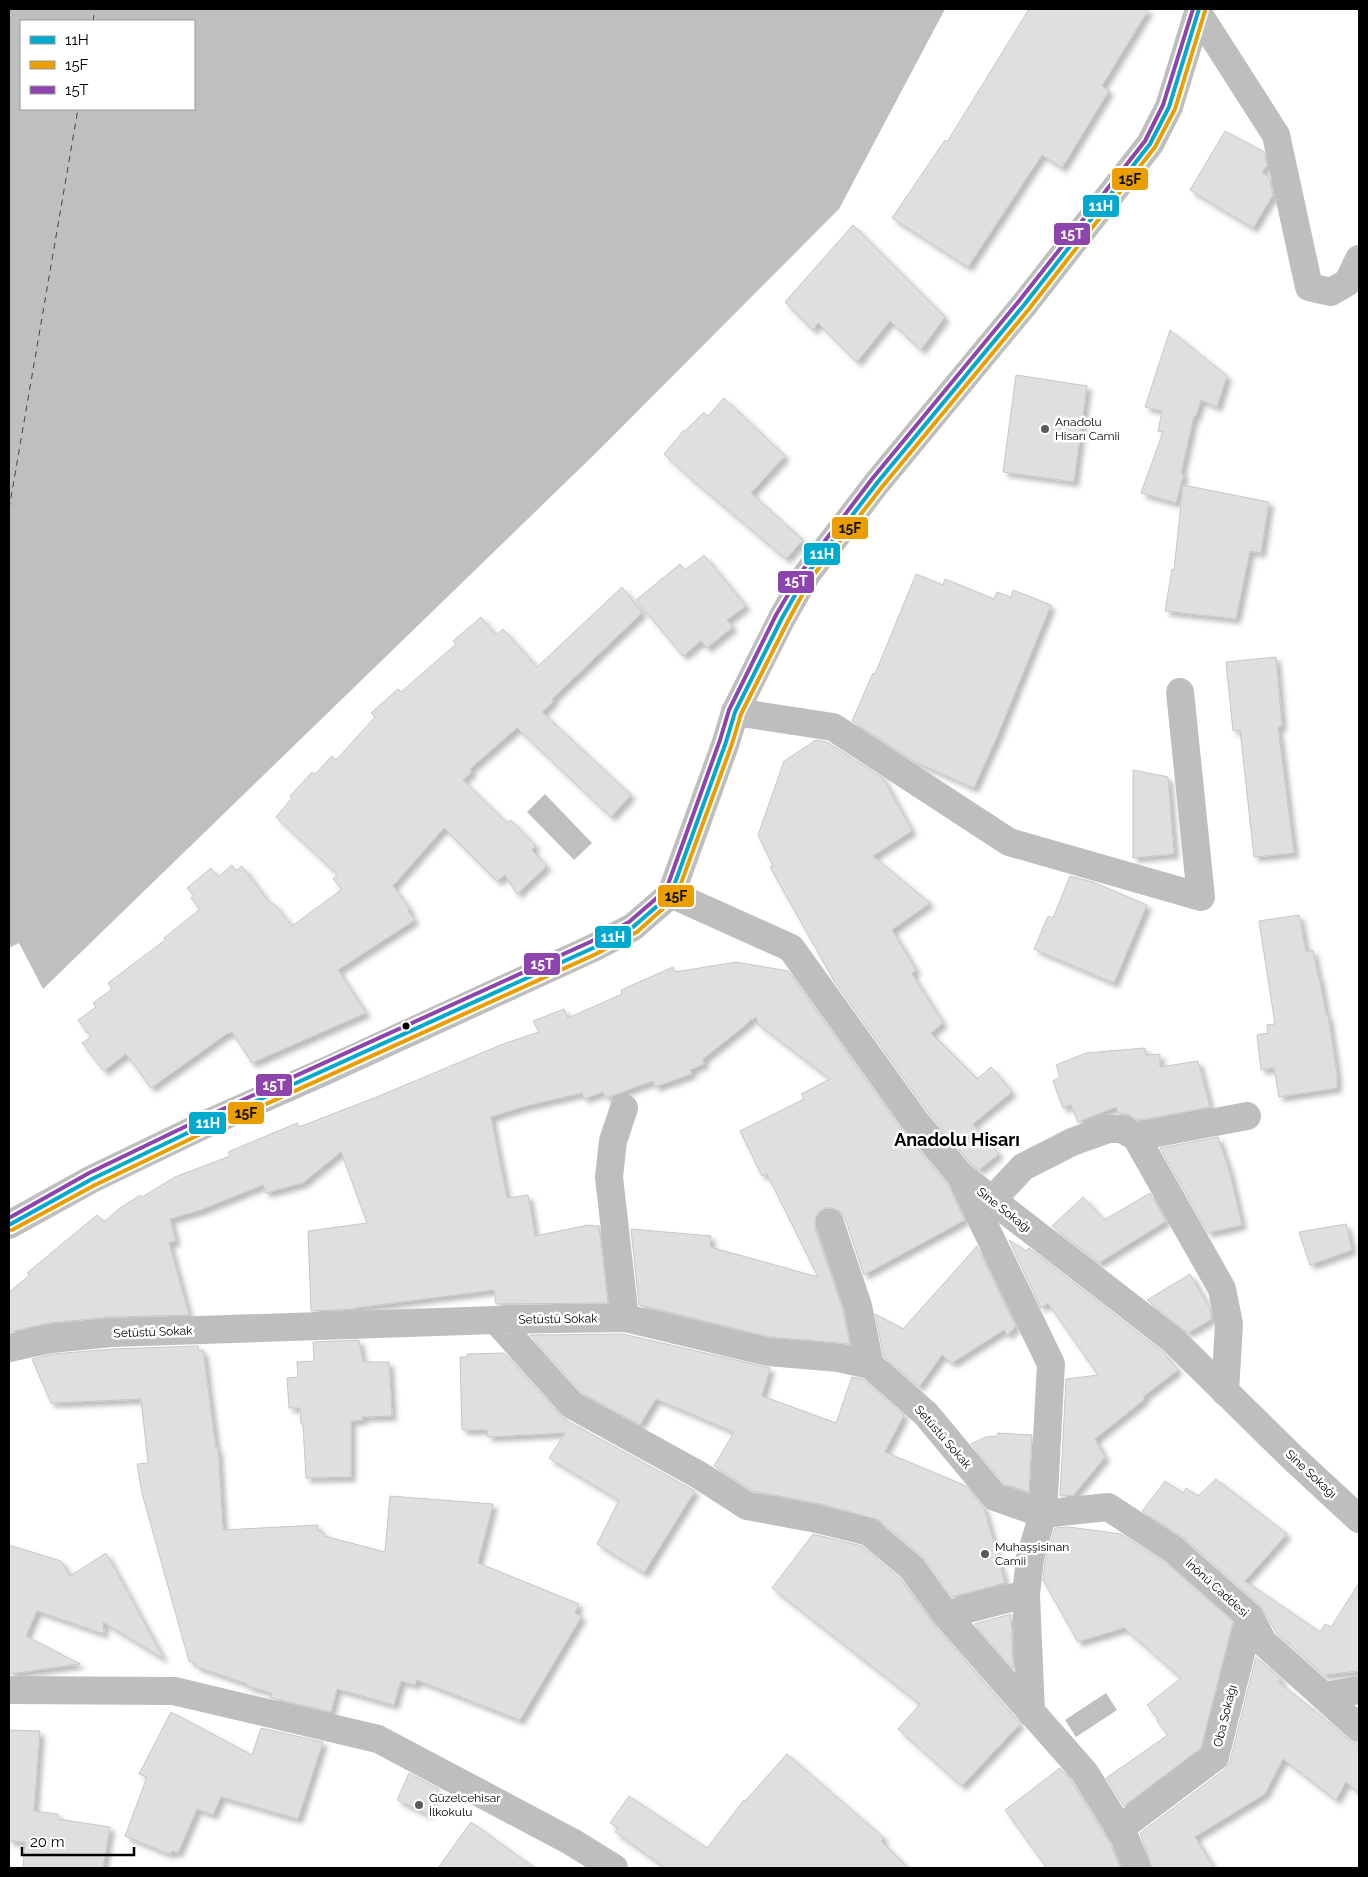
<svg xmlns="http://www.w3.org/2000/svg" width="1368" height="1877" font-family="Raleway,sans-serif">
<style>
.water{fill:#bfbfbf;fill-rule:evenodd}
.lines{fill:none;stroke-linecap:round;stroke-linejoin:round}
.ferry{stroke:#444;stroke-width:1;stroke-dasharray:6 5;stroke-linecap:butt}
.building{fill:#dfdfdf;stroke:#c7c7c7;filter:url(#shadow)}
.minor{stroke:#bebebe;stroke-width:28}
.major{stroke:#bebebe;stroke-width:28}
.bus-1-casing{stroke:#fff;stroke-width:8}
.bus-2-casing{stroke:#fff;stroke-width:8}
.bus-3-casing{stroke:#fff;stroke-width:8}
.bus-1{stroke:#00a9ce;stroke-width:4}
.bus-2{stroke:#eb9e00;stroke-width:4}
.bus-3{stroke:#8e44ad;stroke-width:4}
.poi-dot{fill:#595959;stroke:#fff;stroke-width:2}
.bus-dot{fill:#000;stroke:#fff;stroke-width:2}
.labels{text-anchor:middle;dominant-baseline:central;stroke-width:5;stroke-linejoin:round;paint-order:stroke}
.poi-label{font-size:12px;fill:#000;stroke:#fff;text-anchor:start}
.street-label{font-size:12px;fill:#000;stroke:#fff}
.district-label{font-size:18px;font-weight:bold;fill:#000;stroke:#fff}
.line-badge{stroke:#fff;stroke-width:2}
.badge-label{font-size:14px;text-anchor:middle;font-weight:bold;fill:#fff}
.pale-badge-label{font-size:14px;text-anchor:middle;font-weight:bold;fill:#111}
</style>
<defs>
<filter id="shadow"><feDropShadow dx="4.5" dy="4.5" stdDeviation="2.5" flood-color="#0004"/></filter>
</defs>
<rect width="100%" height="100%" fill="#fff"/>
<path class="water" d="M9,9H945L839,209L601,448L43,989L19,943L9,948ZM21,21H194V109H21Z
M545,794L592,843L574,860L527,812Z
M1106,1693L1117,1710L1076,1737L1065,1720Z"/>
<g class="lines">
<path class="ferry" d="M93,21L95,9
M9,509L78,109"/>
</g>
<path class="building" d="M1029,9H1149L1102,86L1109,91L1062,168L1042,155L968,267L892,218L945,140L947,142Z
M1225,131L1264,152L1267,165L1262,173L1269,177L1273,195L1253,228L1190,190Z
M853,225L945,317L921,350L890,321L857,362L818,323L813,330L785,302Z
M1170,330L1227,376L1217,407L1201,400L1196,416H1194L1181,473L1184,474L1176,503L1141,493L1163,432L1158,431L1162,411L1145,407Z
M1016,375L1087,386L1074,482L1003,472Z
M724,398L785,456L751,493L803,540L786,559L689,477L664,454L684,430L685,431L704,412L708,416Z
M1183,485L1269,502L1261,553L1250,551L1236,619L1165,611L1172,569L1174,570Z
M704,555L746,606L727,620L733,627L707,648L701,641L683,656L636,600L680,564L685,570Z
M916,574L943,585L945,579L994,599L997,592L1011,597L1013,590L1051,605L997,737L974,788L915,762L852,721L873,673L875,674Z
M622,587L642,613L552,699L554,701L542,712L631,795L611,817L517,728L470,769L472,772L463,780L507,823L511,820L536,846L532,850L547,866L517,894L505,875L497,881L444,828L393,886L410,909L408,911L415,920L338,970L366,1013L252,1063L232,1032L229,1034L228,1033L151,1088L126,1054L104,1071L82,1043L91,1037L78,1020L96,1007L93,1003L112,989L108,983L165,940L164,938L200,909L191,898L194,896L187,888L211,868L218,877L232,865L236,871L242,866L268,901L275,905L292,926L342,889L333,879L338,875L276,817L292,798L290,796L312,772L315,774L332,756L336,760L375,717L371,713L398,689L401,692L456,644L453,641L481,617L496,635L503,629L537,667Z
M1276,657L1282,726L1278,727L1294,853L1254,857L1240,730L1233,731L1226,662Z
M816,740L827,742L883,778L912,831L873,856L930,903L892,930L916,970L912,974L943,1023L931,1033L977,1079L991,1067L1012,1092L973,1124L999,1154L979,1170L971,1164L927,1111L832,978L833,979L770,867L773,866L758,835L784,761Z
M1133,770L1168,777L1174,854L1133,858Z
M1070,876L1093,882L1147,905L1114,983L1034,949L1048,916L1053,918Z
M1299,915L1306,952L1313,950L1318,976H1319L1326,1015H1328L1337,1075V1088L1279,1097L1274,1068L1261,1070L1257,1035L1268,1033L1267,1025L1275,1024L1259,921Z
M736,962L788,971L902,1130L948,1185L965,1220L864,1275L845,1218L841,1212L833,1208H825L819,1212L815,1219V1228L843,1310L850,1344L770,1337L639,1305L631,1229L711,1236L710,1247L818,1277L767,1174L762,1176L740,1131L804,1099L801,1094L830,1079L758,1024L756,1017L752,1020L751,1019L747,1024L703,1059L704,1064L690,1070L692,1074L655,1087L653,1081L606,1098L603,1092L584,1099L582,1093L526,1106L491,1117L507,1198L528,1195L535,1236L588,1225L599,1226L608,1303L496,1304L494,1290L355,1308V1309L311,1311L308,1231L367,1223L341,1152L303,1183L266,1193L263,1185L201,1210L170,1219L176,1241L169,1243L189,1315L110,1317L49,1323L9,1332V1292L30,1275L27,1273L97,1215L104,1222L120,1208L140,1195L142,1197L175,1177L230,1156L228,1152L297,1123L299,1127L379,1096L503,1044L539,1032L533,1021L564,1009L568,1018L622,994L621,990L673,967L675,972Z
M1145,1048L1146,1055L1160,1054V1067L1198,1061L1210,1107L1147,1119H1136L1129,1115L1118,1113L1116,1107L1078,1122L1071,1105L1063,1108L1053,1081L1060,1077L1056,1065L1086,1053Z
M1218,1137L1230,1173L1242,1225L1208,1233L1160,1148Z
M1150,1193L1166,1221L1099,1263L1052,1226L1083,1197L1104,1220Z
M1346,1224L1352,1250L1310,1265L1299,1232Z
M1009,1240L1026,1251L1029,1248L1163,1352L1178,1370L1143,1397L1145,1399L1095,1439L1105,1457L1074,1495L1060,1496L1066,1379L1098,1375L1048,1303L1041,1308Z
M977,1246L1016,1327L1007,1335L1004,1330L952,1363L942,1355L919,1387L884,1357L875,1314L903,1329Z
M1190,1274L1210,1309L1212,1319L1188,1333L1147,1300Z
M623,1334L770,1368L762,1396L836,1423L852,1377L863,1379L904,1415L885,1452L966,1486L984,1508L1005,1583L952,1597L922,1556L879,1520L821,1504L753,1491L714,1466L734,1432L656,1399L640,1425L582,1393L530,1335Z
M359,1340L363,1362H389L392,1416L362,1417L363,1420L351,1421V1477L306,1478L303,1424H301L300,1408H289L287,1378L298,1377L297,1362L314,1361L313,1342Z
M198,1346L199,1351L203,1350L216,1449L218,1448L223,1530L318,1525L317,1530L324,1533V1536L385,1552L390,1496L493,1504L478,1563L579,1604L575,1613L582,1616L520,1720L417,1680L415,1685L401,1681L394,1705L337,1689L331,1712L271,1698L272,1693L247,1686V1684L195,1666L196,1663L189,1661L142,1493L137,1464L148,1463L141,1399L51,1403L32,1359L53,1354L113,1349Z
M504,1353L564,1419L695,1491L644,1573L597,1544L619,1500L549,1458L565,1433L488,1437L487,1430H462L460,1357H467V1354Z
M998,1433L1032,1435L1029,1492L1004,1484L971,1444L986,1437L997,1436Z
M1216,1479L1287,1534L1245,1581L1320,1632L1325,1624L1331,1627L1359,1583V1671L1324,1675L1276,1632L1260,1605L1184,1538L1142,1511L1165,1481L1183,1493L1186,1488L1198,1496Z
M1069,1527L1121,1534L1165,1562L1233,1622L1201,1748L1124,1806L1106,1778L1168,1735L1157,1721L1159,1720L1147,1705L1181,1678L1124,1628L1078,1642L1043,1580L1045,1561L1055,1528Z
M813,1534L862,1546L900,1579L934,1625L1020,1724L962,1786L898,1729L920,1704L772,1588Z
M9,1545L61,1561L70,1576L106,1553L164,1659L103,1622L104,1634L37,1611L26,1636L80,1664L9,1674Z
M1011,1614L1013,1668L974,1624Z
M1256,1657L1283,1681H1277L1324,1718L1349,1740L1359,1745V1793L1346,1782L1336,1800L1283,1759L1265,1794L1195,1837L1214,1868H1152L1140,1833L1224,1770L1230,1761Z
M171,1712L252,1755L261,1728L323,1742L298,1819L221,1797L213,1815L197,1809L178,1853L172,1851L171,1854L164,1852L125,1836L147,1777L139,1774Z
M9,1730L40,1731L34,1811L58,1814V1819L110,1827L103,1868H23L25,1842L9,1841Z
M787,1754L884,1838L881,1841L908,1868H666L615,1832L618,1828L610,1823L629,1796L707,1848L744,1800L745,1801Z
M1060,1768L1072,1782L1111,1845L1120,1868H1047L1005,1810Z
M409,1773L439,1789L427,1814L397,1800Z
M471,1822L535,1868H438Z"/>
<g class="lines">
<path class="minor" d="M1198,13L1276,135L1309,287L1331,292L1348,282L1359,259
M735,712L833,727L1009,842L1201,897L1180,692
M671,894L791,948L915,1121L960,1175L1173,1340L1292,1457L1359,1519
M624,1108L613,1141L609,1177L625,1318
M1136,1137L1247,1116
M963,1181L1051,1364L1043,1514L1030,1558L1026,1594L1031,1713
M992,1200L1023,1167L1072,1142L1108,1129H1122L1136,1137L1222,1289L1229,1324L1225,1392
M830,1223L858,1306L870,1365
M496,1320L572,1405L699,1475L747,1506L817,1519L869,1532L912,1568L946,1615L1085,1773L1125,1838L1137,1868
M9,1348L51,1339L112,1333L496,1320L625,1318L768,1352L839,1358L870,1365L926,1414L995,1497L1043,1514L1108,1507L1174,1550L1250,1617L1263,1642L1359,1728
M946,1615L1026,1594
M9,1690L174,1691L378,1739L572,1842L614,1868
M1325,1696L1359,1690
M1119,1829L1215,1757L1250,1617"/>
<path class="major" d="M9,1225L92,1179L206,1124L330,1069L593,948L633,927L671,894L726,742L735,712L782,618L807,574L877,483L1024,305L1150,144L1169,107L1199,9"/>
<g class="bus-1-casing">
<path id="bus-1" d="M9,1225L92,1179L206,1124L593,948L633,927L671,894L726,742L735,712L782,618L807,574L877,483L1024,305L1150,144L1169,107L1199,9"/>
</g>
<g class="bus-2-casing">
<path id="bus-2" d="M12,1230L95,1185L209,1130L596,954L637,932L676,897L732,744L741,714L788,621L812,577L882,487L1029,309L1155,147L1175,109L1205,11"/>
</g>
<g class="bus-3-casing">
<path id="bus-3" d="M9,1218L89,1173L203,1118L590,942L629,922L666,890L720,740L729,710L776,615L802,571L872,479L1019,301L1145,141L1163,105L1193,9"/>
</g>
<use href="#bus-1" class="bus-1"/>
<use href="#bus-2" class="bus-2"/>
<use href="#bus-3" class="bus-3"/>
</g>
<g class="poi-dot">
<circle cx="1045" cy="429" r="5"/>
<circle cx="985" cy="1554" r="5"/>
<circle cx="419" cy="1805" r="5"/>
</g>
<circle class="bus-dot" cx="406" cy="1026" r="4.5"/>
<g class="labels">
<g class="poi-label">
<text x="1055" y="422">Anadolu<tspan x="1055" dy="14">Hisarı Camii</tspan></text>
<text x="995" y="1547">Muhaşşisinan<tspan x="995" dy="14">Camii</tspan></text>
<text x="429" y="1798">Güzelcehisar<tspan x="429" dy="14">İlkokulu</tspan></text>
</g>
<g class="street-label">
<text transform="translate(1004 1210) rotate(38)">Sine Sokağı</text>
<text transform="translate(558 1319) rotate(-1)">Setüstü Sokak</text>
<text transform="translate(153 1332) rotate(-2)">Setüstü Sokak</text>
<text transform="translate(943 1437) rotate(49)">Setüstü Sokak</text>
<text transform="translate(1311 1474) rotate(43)">Sine Sokağı</text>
<text transform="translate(1217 1588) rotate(42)">İnönü Caddesi</text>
<text transform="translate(1225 1716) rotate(-76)">Oba Sokağı</text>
</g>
<g class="district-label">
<text x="957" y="1139">Anadolu Hisarı</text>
</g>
</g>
<g class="line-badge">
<rect x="1111" y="167" width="38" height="24" rx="5" fill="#eb9e00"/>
<rect x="1082" y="194" width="38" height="24" rx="5" fill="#00a9ce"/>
<rect x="1053" y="222" width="38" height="24" rx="5" fill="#8e44ad"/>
<rect x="831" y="516" width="38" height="24" rx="5" fill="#eb9e00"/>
<rect x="803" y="542" width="38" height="24" rx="5" fill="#00a9ce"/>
<rect x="777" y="570" width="38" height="24" rx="5" fill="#8e44ad"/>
<rect x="657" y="884" width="38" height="24" rx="5" fill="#eb9e00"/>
<rect x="594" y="925" width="38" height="24" rx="5" fill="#00a9ce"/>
<rect x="523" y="952" width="38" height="24" rx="5" fill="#8e44ad"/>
<rect x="255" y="1073" width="38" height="24" rx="5" fill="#8e44ad"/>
<rect x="227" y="1101" width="38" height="24" rx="5" fill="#eb9e00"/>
<rect x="188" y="1111" width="39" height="24" rx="5" fill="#00a9ce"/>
</g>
<g class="badge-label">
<text x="1101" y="211">11H</text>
<text x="1072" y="239">15T</text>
<text x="822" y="559">11H</text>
<text x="796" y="586">15T</text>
<text x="613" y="942">11H</text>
<text x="542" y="969">15T</text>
<text x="274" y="1090">15T</text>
<text x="208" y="1128">11H</text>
</g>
<g class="pale-badge-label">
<text x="1130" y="184">15F</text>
<text x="850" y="533">15F</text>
<text x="676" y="901">15F</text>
<text x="246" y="1118">15F</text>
</g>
<rect width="1368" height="1877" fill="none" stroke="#000000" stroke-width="20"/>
<rect x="20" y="20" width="175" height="90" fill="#ffffff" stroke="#999999"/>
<rect x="30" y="36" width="25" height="8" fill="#00a9ce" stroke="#999999"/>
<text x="65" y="45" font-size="15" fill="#000000">11H</text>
<rect x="30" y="61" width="25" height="8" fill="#eb9e00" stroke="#999999"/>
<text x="65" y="70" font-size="15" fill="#000000">15F</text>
<rect x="30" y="86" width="25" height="8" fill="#8e44ad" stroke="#999999"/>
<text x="65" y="95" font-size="15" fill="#000000">15T</text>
<path d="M22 1847v8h112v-8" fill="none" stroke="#000000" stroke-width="2.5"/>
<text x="30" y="1847" font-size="15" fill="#000000" stroke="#ffffff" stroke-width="4" paint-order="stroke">20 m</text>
</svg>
